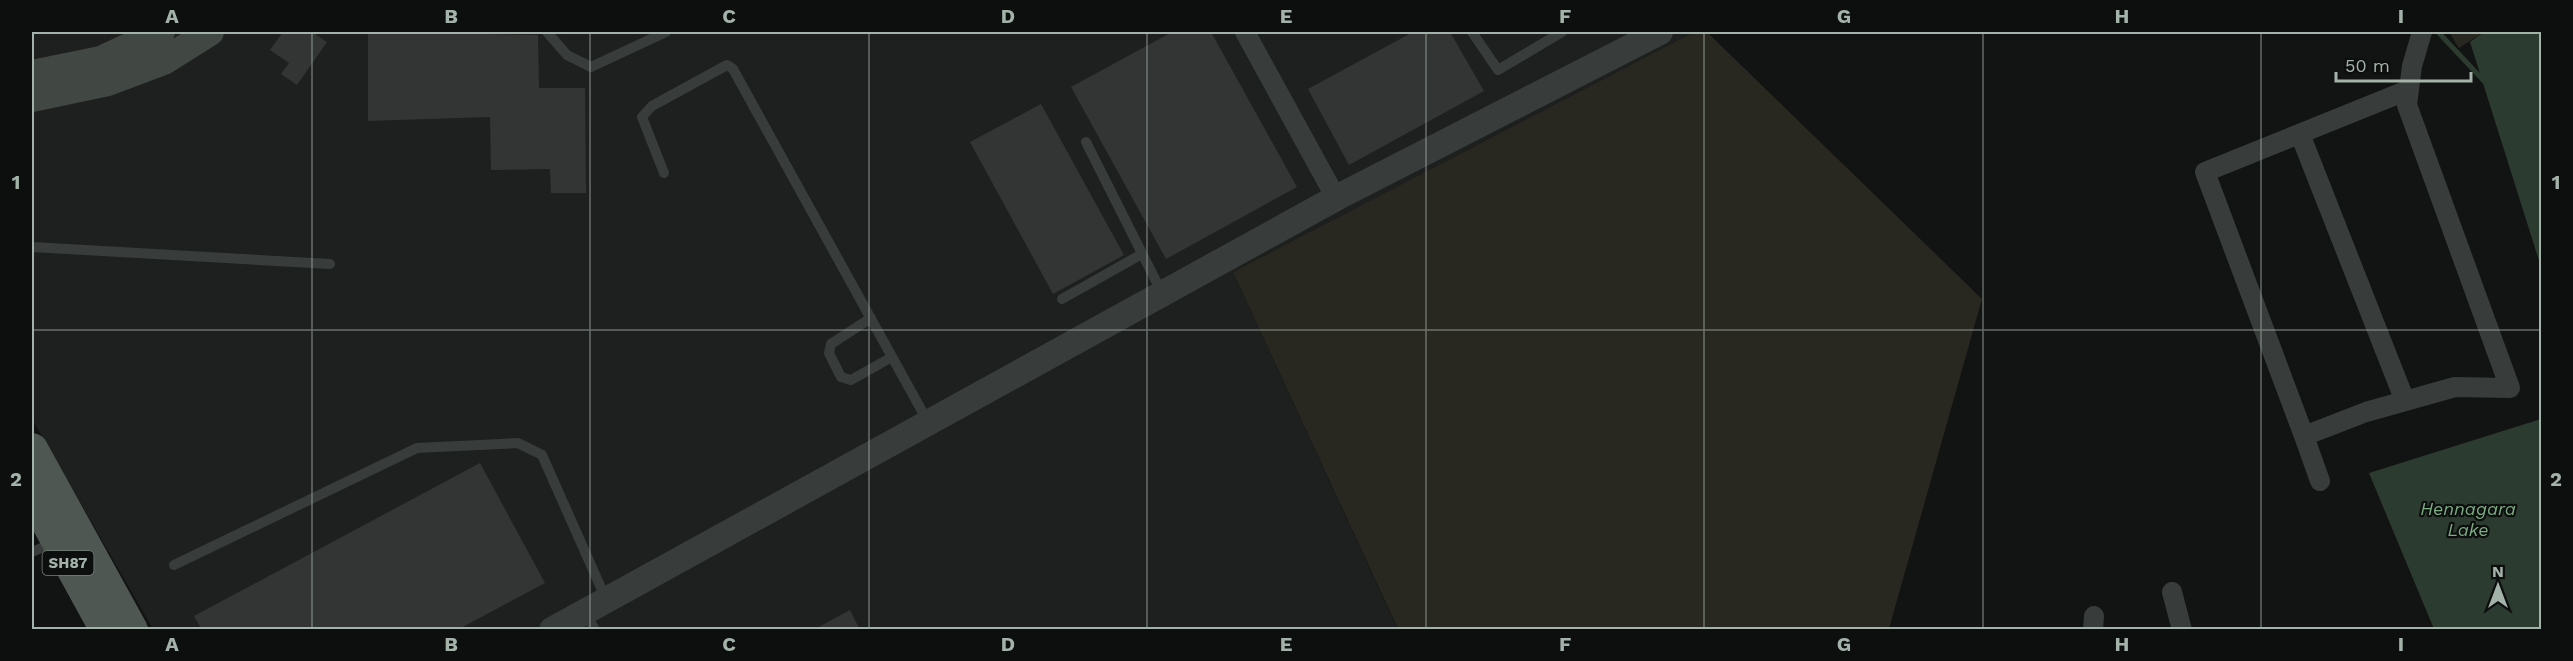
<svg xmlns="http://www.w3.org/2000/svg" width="2573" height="661" font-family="'Work Sans',sans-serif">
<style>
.built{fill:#1e201f}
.green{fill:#282720}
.water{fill:#2c3b2f}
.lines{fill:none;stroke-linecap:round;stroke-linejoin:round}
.stream{stroke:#2c3b2f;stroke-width:5}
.building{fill:#323533}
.service{stroke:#383d3b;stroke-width:10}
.minor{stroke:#383d3b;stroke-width:20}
.tertiary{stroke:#383d3b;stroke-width:26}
.secondary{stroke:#414844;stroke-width:28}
.primary{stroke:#4f5753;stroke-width:32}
.grid{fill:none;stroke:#a4b3aa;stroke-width:1.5;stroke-opacity:0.55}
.labels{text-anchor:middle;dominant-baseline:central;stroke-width:4.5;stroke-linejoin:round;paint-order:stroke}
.shield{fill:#0d0e0e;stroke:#77827b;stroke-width:1.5}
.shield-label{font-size:15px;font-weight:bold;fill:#a4b3aa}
.water-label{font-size:18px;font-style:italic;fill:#7cad85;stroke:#0d0e0e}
.neatline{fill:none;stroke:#a4b3aa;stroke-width:2}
.grid-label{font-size:20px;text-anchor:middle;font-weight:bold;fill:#a4b3aa}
</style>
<rect width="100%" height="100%" fill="#121313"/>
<path class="built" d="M32,32H1694L1233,272L1398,630L153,629L32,419Z"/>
<path class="green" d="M1694,32H1707L1982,299L1889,629H1398L1233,272Z
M2449,32H2484L2459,48Z"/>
<path class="water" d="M2484,32H2541V267L2470,42Z
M2541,419V629H2434L2369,473Z"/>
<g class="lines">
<path class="stream" d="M2438,32L2484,81"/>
</g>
<path class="building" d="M283,32H312L327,42L297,85L281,74L289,63L270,50Z
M368,32L538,35L539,88H585L586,193H551L550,169L491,170L490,117L368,121Z
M1172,32H1211L1297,187L1166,259L1071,87Z
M1413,32H1450L1484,91L1349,165L1308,89Z
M1041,104L1124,255L1053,294L970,142Z
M480,463L545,583L457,630H202L194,616Z
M850,610L860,630H813Z"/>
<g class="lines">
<path class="service" d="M547,32L567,55L591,67L666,32
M1472,32L1498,70L1562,32
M1086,142L1162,293
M664,173L642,117L652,106L727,65L733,69L928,422
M32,247L330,264
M1062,299L1142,254
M871,318L831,344L829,353L841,377L851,380L892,357
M32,552L55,542
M174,565L417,448L518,443L542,455L606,599
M585,612L595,630"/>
<path class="minor" d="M1245,32L1336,198
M2408,90L2205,172L2304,436L2366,412L2455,387L2510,388L2407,105L2412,66L2422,32
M2300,134L2405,401
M2304,436L2320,481
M2172,592L2182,630
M2093,630L2094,616"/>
<path class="tertiary" d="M552,630L1336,198L1660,32"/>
<path class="secondary" d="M32,74L101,60L161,32
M32,98L108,82L164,61L210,32"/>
<path class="primary" d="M32,449L132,630
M32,495L106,630"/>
</g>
<path class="grid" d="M312,32V630M590,32V630M869,32V630M1147,32V630M1426,32V630M1704,32V630M1983,32V630M2261,32V630M32,330H2542"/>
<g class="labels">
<rect class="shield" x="42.5" y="551" width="51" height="24" rx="4.5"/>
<g class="shield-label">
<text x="68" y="563">SH87</text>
</g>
<g class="water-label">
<text x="2468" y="508">Hennagara<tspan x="2468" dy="21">Lake</tspan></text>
</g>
</g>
<rect width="2573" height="661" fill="none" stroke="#0d0e0e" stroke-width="66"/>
<g transform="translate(2498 586)" stroke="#0d0e0e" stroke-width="4.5" paint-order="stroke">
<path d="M0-4.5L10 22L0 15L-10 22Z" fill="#a4b3aa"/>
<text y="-9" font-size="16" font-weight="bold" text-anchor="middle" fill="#a4b3aa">N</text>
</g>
<path d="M2336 72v9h135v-9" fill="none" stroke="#a4b3aa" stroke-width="3"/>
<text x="2345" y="72" font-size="18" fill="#a4b3aa" stroke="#0d0e0e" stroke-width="4.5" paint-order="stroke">50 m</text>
<rect x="33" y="33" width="2507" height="595" class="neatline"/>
<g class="grid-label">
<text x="172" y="23">A</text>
<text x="451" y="23">B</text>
<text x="729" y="23">C</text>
<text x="1008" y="23">D</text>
<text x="1286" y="23">E</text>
<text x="1565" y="23">F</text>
<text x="1844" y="23">G</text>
<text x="2122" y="23">H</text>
<text x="2401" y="23">I</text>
<text x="16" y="189">1</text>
<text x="2556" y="189">1</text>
<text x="16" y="486">2</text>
<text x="2556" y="486">2</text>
<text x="172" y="651">A</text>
<text x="451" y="651">B</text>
<text x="729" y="651">C</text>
<text x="1008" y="651">D</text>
<text x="1286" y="651">E</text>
<text x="1565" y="651">F</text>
<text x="1844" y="651">G</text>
<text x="2122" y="651">H</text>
<text x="2401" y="651">I</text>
</g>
</svg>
